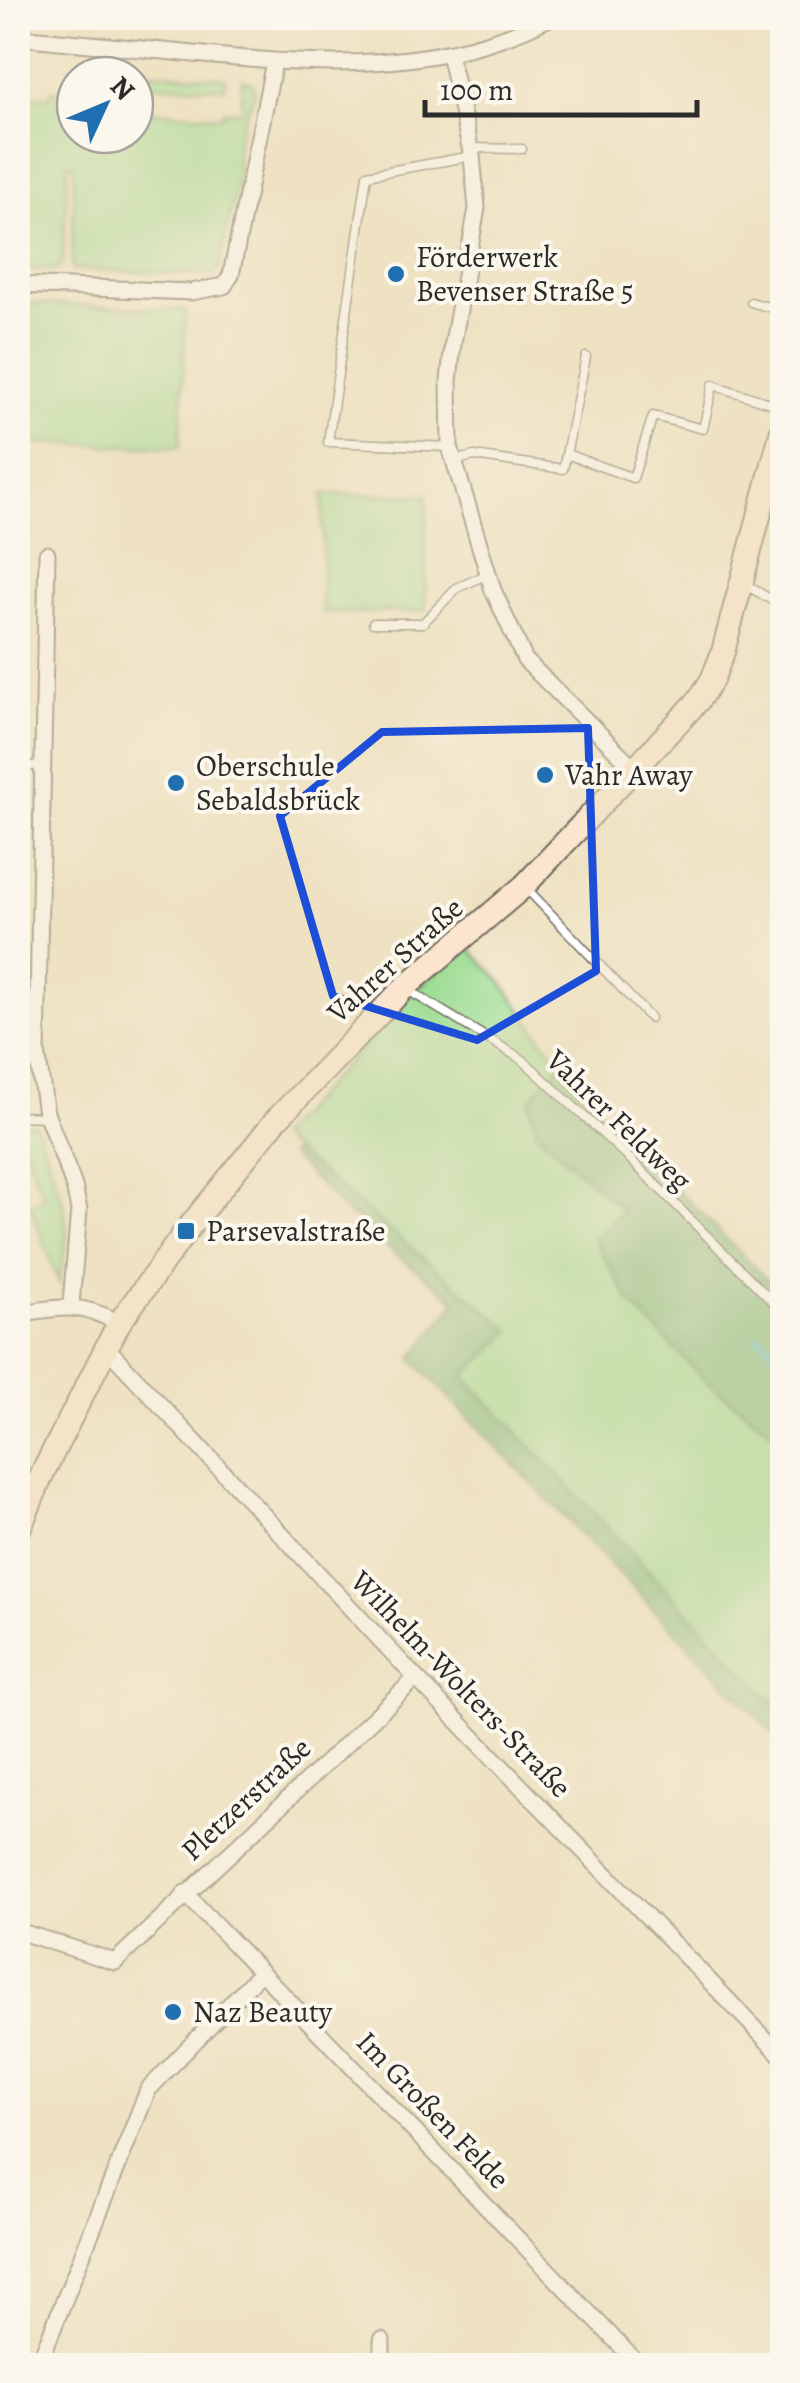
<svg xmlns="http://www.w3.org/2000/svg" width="800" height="2383" font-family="Alegreya,serif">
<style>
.green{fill:#9cdd93;stroke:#64845f;stroke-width:2.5}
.forest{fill:#7dbc7d;stroke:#547454;stroke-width:2.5}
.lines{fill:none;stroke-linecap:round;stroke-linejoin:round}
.stream{stroke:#57c4cf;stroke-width:5}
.service-casing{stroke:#706b60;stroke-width:11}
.minor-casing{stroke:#706b60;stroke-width:19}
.secondary-casing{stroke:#706b60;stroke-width:26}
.service{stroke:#fff;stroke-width:8}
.minor{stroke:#fff;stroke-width:15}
.secondary{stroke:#fce5cf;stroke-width:22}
.marked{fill:none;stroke:#1d4ed8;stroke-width:8;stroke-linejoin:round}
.poi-dot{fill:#1f6fb2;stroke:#fbf7ec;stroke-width:4}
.labels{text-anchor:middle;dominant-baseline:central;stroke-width:8;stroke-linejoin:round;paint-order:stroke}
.poi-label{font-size:30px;fill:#2b2b2b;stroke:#fbf7ec;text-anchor:start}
.street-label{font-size:30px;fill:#2b2b2b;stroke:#fbf7ec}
</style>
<rect width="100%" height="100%" fill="#fbf7ec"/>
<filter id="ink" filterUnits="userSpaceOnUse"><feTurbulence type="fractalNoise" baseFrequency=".01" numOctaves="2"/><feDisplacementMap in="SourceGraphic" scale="20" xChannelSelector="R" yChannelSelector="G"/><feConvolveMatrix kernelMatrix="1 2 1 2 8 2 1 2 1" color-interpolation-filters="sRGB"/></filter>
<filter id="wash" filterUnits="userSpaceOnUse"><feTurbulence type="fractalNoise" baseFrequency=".0048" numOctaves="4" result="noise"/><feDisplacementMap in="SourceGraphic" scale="40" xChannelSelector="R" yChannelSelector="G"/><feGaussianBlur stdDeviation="2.25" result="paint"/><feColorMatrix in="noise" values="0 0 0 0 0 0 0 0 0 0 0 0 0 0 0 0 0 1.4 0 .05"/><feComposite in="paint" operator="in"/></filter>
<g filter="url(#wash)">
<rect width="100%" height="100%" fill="#efe2c3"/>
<path class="green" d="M78,66L226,78L225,88L137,84L135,75H78Z
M242,79L252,83L255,94C244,116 231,146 239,171L220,266L214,275L72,269L74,164L68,163L63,263L55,270L18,269V95L50,97L51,91H62L61,107L75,108V135H135V110L223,116L224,111H241Z
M18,303L186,310L180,447L18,443Z
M323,494L427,495L425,611L322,613Z
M465,944L501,981L582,1095L782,1295V1712L551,1468L412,1359L457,1301L373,1236L355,1216L352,1218L290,1155L293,1151L277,1137L411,995Z
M18,1124H36L64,1205L67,1237L59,1283L30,1205L44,1198L18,1132Z"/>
<path class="forest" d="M560,1064L582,1095L782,1295V1439L706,1381L631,1303L594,1240L622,1210L538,1133L529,1101Z
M294,1151L511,1331L464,1376L782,1712V1742L412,1359L457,1301L373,1236L355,1216L352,1218L290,1155Z"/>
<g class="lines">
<path class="stream" d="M757,1336L782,1358"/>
</g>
</g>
<g filter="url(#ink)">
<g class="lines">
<g class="service-casing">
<path id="service" d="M471,148L522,149
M751,302L782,311
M450,447L328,442L367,175L472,156
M566,454L633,478L653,416L703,429L713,385L782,407
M453,461L474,456L563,469L586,357
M746,585L782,606
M373,623H423L457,588L488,574
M18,767L43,765
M527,889L650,1018
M408,990L523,1060L631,1160L782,1311
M18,1116L47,1117"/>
</g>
<g class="minor-casing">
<path id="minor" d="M18,37C76,43 135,48 194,54C314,66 437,75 549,18
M449,53L472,156L477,208L453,343L449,381L450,447L493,590L525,660L636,770
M18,285L191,292L224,286L231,275L274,62
M47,554L37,1052L46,1113L74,1186L79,1210L71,1305
M18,1314C59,1307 80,1302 119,1323
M105,1346L416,1678L782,2056
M185,1893L640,2366
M18,1931L115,1962L416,1678
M38,2366L148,2090L261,1972
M382,2366V2340"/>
</g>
<g class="secondary-casing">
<path id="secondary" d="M18,1532L44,1470L119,1323L186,1231L276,1120L404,988L524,886L698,701L712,680L723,652L782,430"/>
</g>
<use href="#service" class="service"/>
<use href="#minor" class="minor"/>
<use href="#secondary" class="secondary"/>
</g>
</g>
<path d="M0 0H800V2383H0ZM588,728L596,971L477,1040L333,996L280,816L382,732Z" fill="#efe2c3" fill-opacity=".55" fill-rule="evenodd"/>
<path class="marked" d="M588,728L596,971L477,1040L333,996L280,816L382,732Z"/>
<g class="poi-dot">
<circle cx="396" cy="274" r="10"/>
<circle cx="545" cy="775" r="10"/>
<circle cx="176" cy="783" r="10"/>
<rect x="176" y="1221" width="20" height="20" rx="5"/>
<circle cx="173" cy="2012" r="10"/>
</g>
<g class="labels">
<g class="poi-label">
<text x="416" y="257">Förderwerk<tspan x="416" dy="34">Bevenser Straße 5</tspan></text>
<text x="196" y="766">Oberschule<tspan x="196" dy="34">Sebaldsbrück</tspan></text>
<text x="565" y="775">Vahr Away</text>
<text x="206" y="1231">Parsevalstraße</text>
<text x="193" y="2012">Naz Beauty</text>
</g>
<g class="street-label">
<text transform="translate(395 960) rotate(-42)">Vahrer Straße</text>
<text transform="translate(619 1120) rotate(44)">Vahrer Feldweg</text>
<text transform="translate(461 1684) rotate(46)">Wilhelm-Wolters-Straße</text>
<text transform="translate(246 1799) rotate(-43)">Pletzerstraße</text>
<text transform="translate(433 2110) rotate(46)">Im Großen Felde</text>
</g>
</g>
<rect width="800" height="2383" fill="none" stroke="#fbf7ec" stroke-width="60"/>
<g transform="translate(105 105) rotate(46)"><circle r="48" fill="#fbf7ec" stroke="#a8a59f" stroke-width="2.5"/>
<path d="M0-8L18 38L0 25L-18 38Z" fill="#1f6fb2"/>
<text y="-15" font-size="28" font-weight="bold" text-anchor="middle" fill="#2b2b2b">N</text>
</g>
<path d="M425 100v15h272v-15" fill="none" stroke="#2b2b2b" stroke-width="5"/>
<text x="440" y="100" font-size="30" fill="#2b2b2b" stroke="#fbf7ec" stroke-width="8" paint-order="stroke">100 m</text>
</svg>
